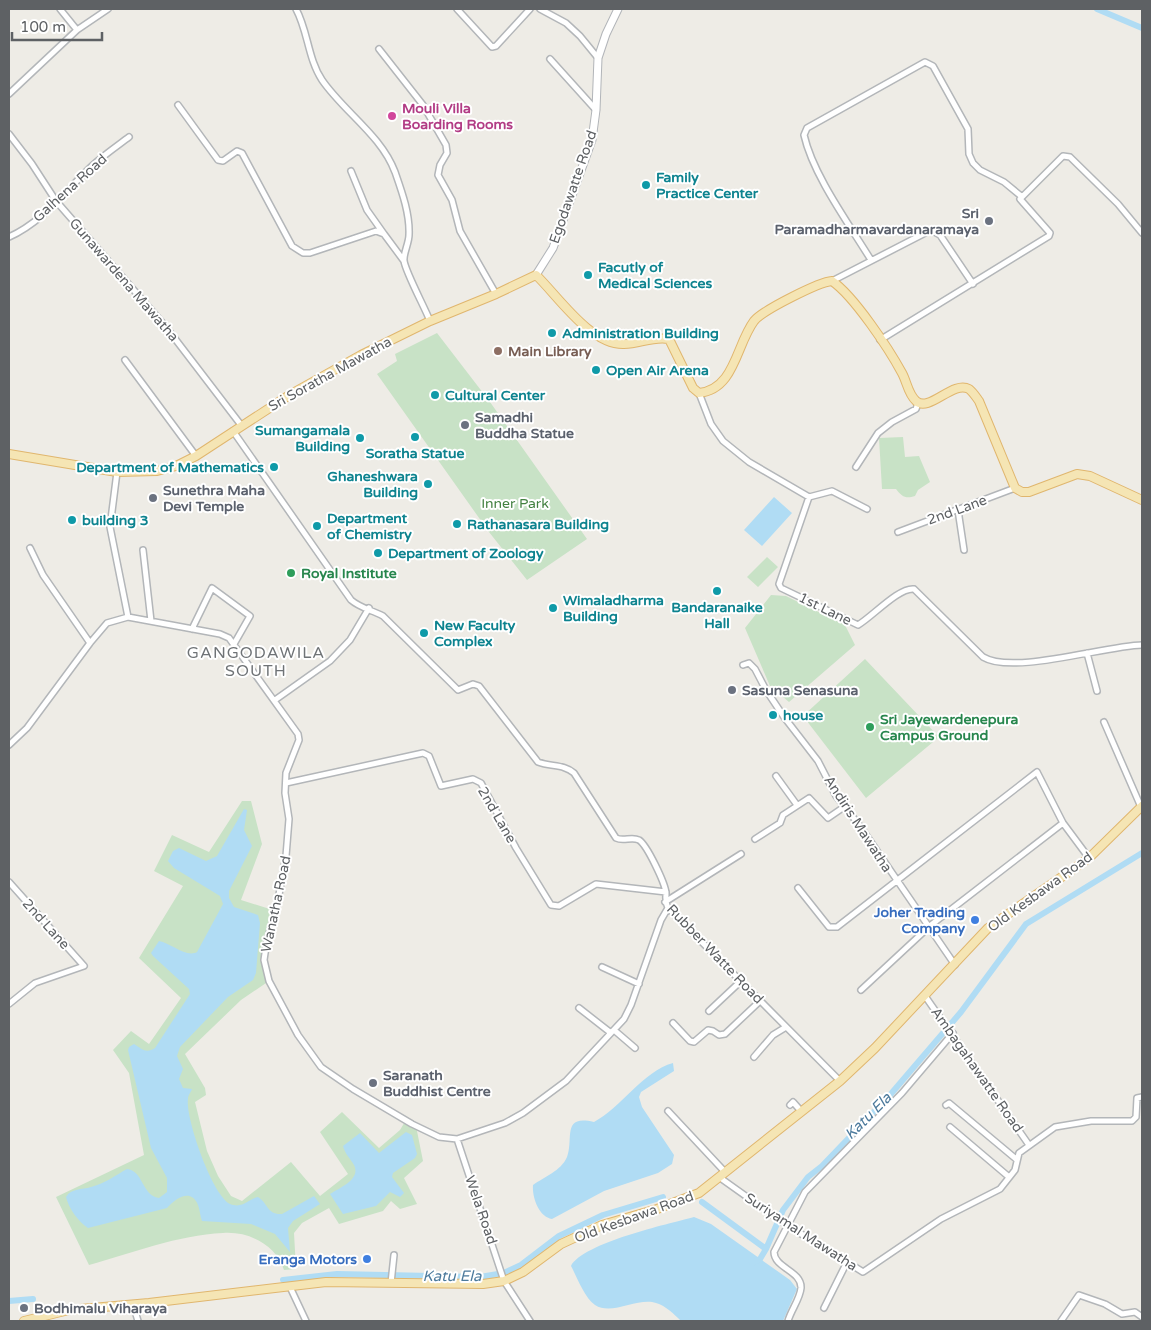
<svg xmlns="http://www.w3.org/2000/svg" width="1151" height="1330" font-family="'Varela Round',sans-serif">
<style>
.green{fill:#c8e2c6}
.water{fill:#b0dcf4}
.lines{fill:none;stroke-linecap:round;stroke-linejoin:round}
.canal{stroke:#b0dcf4;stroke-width:6}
.street-casing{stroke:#b3b6b9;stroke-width:8}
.secondary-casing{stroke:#b2b5b9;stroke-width:9}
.primary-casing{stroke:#e0b66e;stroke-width:10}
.street{stroke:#fff;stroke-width:5}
.secondary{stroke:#fff;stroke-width:7}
.primary{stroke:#f5e5b4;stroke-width:8}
.hotel-dot{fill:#d1479c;stroke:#fff;stroke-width:2}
.culture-dot{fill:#0f9aa8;stroke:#fff;stroke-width:2}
.worship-dot{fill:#6b7280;stroke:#fff;stroke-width:2}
.education-dot{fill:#8d6e63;stroke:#fff;stroke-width:2}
.leisure-dot{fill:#2e9e5b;stroke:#fff;stroke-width:2}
.shop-dot{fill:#3f7fe0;stroke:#fff;stroke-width:2}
.labels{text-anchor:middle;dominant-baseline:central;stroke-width:4;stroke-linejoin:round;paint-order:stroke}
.hotel-label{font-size:14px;font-weight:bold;fill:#b23c85;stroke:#fff;text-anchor:start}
.culture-label{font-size:14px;font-weight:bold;fill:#0d838f;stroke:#fff;text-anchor:start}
.street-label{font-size:14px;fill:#5e6164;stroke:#fff}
.worship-label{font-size:14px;font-weight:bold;fill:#5b616d;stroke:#fff;text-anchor:start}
.education-label{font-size:14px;font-weight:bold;fill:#785e54;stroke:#fff;text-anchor:start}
.park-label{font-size:14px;fill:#438141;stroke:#fff}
.leisure-label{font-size:14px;font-weight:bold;fill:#27864d;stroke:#fff;text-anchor:start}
.shop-label{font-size:14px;font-weight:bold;fill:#366cbe;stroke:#fff;text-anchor:end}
.water-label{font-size:15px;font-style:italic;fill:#4c7a9c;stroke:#fff}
.quarter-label{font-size:16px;letter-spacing:1px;fill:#6f7376;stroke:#fff}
</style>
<rect width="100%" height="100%" fill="#eeece6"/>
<path class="green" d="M437,333L490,402L587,539L527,580L489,532L377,374L397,361L395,354Z
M903,437L905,457L919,456L930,482L918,490L915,496C906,499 902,497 896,489H882L879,438Z
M767,557L778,567L758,587L747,577Z
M771,595L786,596L845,625L855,645L789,702L770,686L745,628Z
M865,659L939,737L866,798L803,716Z
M242,801H251L262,844L241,900L276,911L264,960L269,981L241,1000L185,1054L205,1088L206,1095L195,1102L207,1151L218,1176L231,1196L242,1201L291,1162L320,1196L348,1174L320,1132L342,1112L379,1148L400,1130L406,1120L416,1126L423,1161L404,1178L417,1204L400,1209L391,1201L383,1211L339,1224L329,1208L302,1223L294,1233L296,1269L284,1270C276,1245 249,1231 223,1233C178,1235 132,1253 89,1265L56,1197L144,1155L129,1073L113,1050L131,1031L149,1044L181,998L139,958L183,886L154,871L172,835L209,852Z"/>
<path class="water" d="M774,497L792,513L762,546L744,530Z
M244,809L247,810L244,830L252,846L229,891V898L234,907L258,915L260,923L256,973L253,980L228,997L180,1047L177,1056L183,1069L179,1079L183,1088L192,1089C191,1092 188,1095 188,1099C185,1117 212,1195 230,1204C243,1209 248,1199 258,1197C268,1203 267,1215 282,1214L314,1196L320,1204L293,1221L288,1228L290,1252L275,1234L251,1224L202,1221C200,1216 200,1210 198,1205C191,1188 176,1198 167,1208L88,1228C78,1221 69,1209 66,1197C71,1188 82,1190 91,1187C104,1184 116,1175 127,1169C144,1171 141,1195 159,1198L167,1192V1178L151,1148L128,1050L129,1047L134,1044C142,1049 146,1054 155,1048L190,994L189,989L153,956L151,953L159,941C171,943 186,958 197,952L223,904L220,896L174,868L168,861L173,851L179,848L206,861L217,856Z
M673,1063L674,1071L641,1092L639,1097L642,1107L674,1155L672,1164L658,1173L604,1191L552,1219C539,1217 532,1198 533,1185C544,1177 561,1171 567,1157C574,1139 561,1114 594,1122C621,1108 643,1071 673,1063Z
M406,1132L412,1135L417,1154L415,1158L393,1173L392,1177L404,1193L400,1197L390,1192L376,1206L343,1214L330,1194C341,1187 361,1179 354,1165C350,1158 345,1154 343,1146L360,1133L379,1153Z
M694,1217L711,1224L790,1280L797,1289L783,1321H681C674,1314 666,1306 656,1303C638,1297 612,1316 595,1305C584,1297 577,1277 571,1266C583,1243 668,1224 694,1217Z"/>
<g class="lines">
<path class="canal" d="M1097,9L1142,28
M702,1202L766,1249L783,1210L808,1177L822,1166L890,1095L961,1012L1026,924L1142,853
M752,1263L760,1259L766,1249
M283,1280L337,1274L480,1277L504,1273L521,1265L559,1236L603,1215L663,1197
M9,1301L33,1299"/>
<g class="street-casing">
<path id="street" d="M60,9L77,30
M296,9C308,31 308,59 322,80C344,112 381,135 395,172C402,192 410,214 409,235C409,243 403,254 404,261C406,273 425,308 430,321
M457,9L492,47L496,46L530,9
M540,9L566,23L580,36L598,58
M379,49L423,105L446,145L447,153L440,165L438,175L452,200L460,231L496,294
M550,59L596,110
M9,94L77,30L108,9
M178,105L218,160L223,161L237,151L242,153L292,246L303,253H310L376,231L384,234L404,261
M9,134L32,164L56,201L166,327L241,425
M351,171L367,210L384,234
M9,237C43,222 66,190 93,165C104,155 117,146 129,137
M871,260C849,224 813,175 804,135L807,128L925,62L933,66L968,129L969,154L973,163L980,170L1004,182L1021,196
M832,281L931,230L940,235L973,284
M880,340L1049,236L1050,233L1020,199L1063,156L1070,157L1118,204L1142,233
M125,360L196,456
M699,393L711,424L723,441L749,462L809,497L779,584L781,588L858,625C872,617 899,587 914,589L983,657C1013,675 1104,646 1142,645
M233,431L351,600C360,608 372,610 383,616L458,690L473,684L479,686L538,762C551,767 564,764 574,773L616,838C624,842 631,836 639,840C647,845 665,883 666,893C666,899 665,902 668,908L840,1081
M856,467L878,433L892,422L916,409L918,403
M117,472L110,527L128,617
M809,497L832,491L867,509
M958,510L964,550
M898,532L1015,488
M30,548L43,575L90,643
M143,550L151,621
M192,629L212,588L250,616L234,644
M1087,653L1097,691
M743,665L749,663L755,669L766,690L784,717L818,761L836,796L860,826L955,965
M275,700L330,661L350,640L369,608
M1104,722L1141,807
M9,745L27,728L90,643L107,623L128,617L220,634L229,638L298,734L299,740L286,773L285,793L289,819L286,856L276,911L267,940L264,960L269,981L298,1035L321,1067L353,1089L412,1124L439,1137L457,1139L505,1123L523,1113L566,1081L624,1019L631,1005L661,920L668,908
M776,776L797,805
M286,783L423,753L429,756L441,786L473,779L481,783L516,848L551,905L559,906L596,884L666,892
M755,839L780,823L783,815L809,798L828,818L844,807
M9,882L84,966L35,983L9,1004
M798,888L829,927H837L1037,772L1063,823L1089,858
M665,902L741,854
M602,967L639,984
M861,990L931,925L1063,823
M925,996L1029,1145
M579,1008L611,1033
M709,1011L741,981
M673,1023L690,1041L694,1042L708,1030L713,1031L719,1035L725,1034L760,1001
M614,1030L635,1048
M754,1057L773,1035L786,1027
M790,1105L793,1102L801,1111
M946,1105L949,1103L1016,1159
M668,1111L725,1172
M950,1127L1009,1177
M457,1139L504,1281L530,1321
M719,1177L785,1224L863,1272L941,1219L1000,1189L1015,1170L1019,1153L1055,1127L1091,1121H1132L1136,1117L1137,1098L1142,1097
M391,1283L394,1255
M290,1287L306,1321
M133,1304L138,1321
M824,1308L847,1262
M788,1321C791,1310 800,1299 801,1288C802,1271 774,1268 774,1252L805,1192L902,1093L953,1033
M1061,1321L1079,1295L1105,1304L1122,1314L1135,1312L1142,1317"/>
</g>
<g class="secondary-casing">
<path id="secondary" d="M536,275L553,248L592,140L596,110L598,58L606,34L618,9"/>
</g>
<g class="primary-casing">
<path id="primary" d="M9,454L117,472L157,471L176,466L196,456L291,394L361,355L430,321L496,294L536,275C558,296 590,345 624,344C640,344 652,336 669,339L693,388L699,393C735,389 736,345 754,321C763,310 819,282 832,281C854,296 889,349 902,373C907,382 908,394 916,401C929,413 953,380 969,389C973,392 976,397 979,401L1015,488L1022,492H1029L1077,474L1090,476L1142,500
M24,1321L69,1310L149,1303L326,1282L483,1284L504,1281L523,1272L561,1244L602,1225L657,1209L699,1193L840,1081L875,1048L988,928L1089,858L1142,806"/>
</g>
<use href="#street" class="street"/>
<use href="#secondary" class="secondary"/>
<use href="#primary" class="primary"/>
</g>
<circle class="hotel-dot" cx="392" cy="116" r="5"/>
<g class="culture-dot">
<circle cx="646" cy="185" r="5"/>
<circle cx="588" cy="275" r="5"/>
<circle cx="552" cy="333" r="5"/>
<circle cx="596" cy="370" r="5"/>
<circle cx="435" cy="395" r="5"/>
<circle cx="415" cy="437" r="5"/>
<circle cx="360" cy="438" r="5"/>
<circle cx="274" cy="467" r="5"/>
<circle cx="428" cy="484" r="5"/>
<circle cx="72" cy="520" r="5"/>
<circle cx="457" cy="524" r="5"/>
<circle cx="317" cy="526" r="5"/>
<circle cx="378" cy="553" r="5"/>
<circle cx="717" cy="591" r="5"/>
<circle cx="553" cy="608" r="5"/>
<circle cx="424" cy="633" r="5"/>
<circle cx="773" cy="715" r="5"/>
</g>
<g class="worship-dot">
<circle cx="989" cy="221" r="5"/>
<circle cx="465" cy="425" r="5"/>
<circle cx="153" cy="498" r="5"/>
<circle cx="732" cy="690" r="5"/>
<circle cx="373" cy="1083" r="5"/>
<circle cx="24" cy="1308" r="5"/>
</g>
<circle class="education-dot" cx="498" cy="351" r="5"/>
<g class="leisure-dot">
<circle cx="291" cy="573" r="5"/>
<circle cx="870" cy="727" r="5"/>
</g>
<g class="shop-dot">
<circle cx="975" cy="920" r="5"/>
<circle cx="367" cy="1259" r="5"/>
</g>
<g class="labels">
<g class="hotel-label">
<text x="402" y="108">Mouli Villa<tspan x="402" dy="16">Boarding Rooms</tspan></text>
</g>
<g class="culture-label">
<text x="656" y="177">Family<tspan x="656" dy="16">Practice Center</tspan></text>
<text x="598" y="267">Facutly of<tspan x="598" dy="16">Medical Sciences</tspan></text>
<text x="562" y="333">Administration Building</text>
<text x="606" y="370">Open Air Arena</text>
<text x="445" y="395">Cultural Center</text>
<text x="350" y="430" text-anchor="end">Sumangamala<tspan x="350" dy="16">Building</tspan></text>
<text x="415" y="453" text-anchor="middle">Soratha Statue</text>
<text x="264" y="467" text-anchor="end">Department of Mathematics</text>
<text x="418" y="476" text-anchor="end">Ghaneshwara<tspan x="418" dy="16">Building</tspan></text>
<text x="327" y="518">Department<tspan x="327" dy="16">of Chemistry</tspan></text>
<text x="82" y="520">building 3</text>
<text x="467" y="524">Rathanasara Building</text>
<text x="388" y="553">Department of Zoology</text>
<text x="563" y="600">Wimaladharma<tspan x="563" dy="16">Building</tspan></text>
<text x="717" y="607" text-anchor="middle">Bandaranaike<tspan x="717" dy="16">Hall</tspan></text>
<text x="434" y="625">New Faculty<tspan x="434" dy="16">Complex</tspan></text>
<text x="783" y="715">house</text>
</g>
<g class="street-label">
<text transform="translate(573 187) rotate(-71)">Egodawatte Road</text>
<text transform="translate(70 188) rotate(-42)">Galhena Road</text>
<text transform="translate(124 280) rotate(49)">Gunawardena Mawatha</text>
<text transform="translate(330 374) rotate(-29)">Sri Soratha Mawatha</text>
<text transform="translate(957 510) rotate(-20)">2nd Lane</text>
<text transform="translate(825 609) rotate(26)">1st Lane</text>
<text transform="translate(497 815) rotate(60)">2nd Lane</text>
<text transform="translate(858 824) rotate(57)">Andiris Mawatha</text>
<text transform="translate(1040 892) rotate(-36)">Old Kesbawa Road</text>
<text transform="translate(276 904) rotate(-78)">Wanatha Road</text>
<text transform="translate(46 924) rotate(48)">2nd Lane</text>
<text transform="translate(715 954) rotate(46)">Rubber Watte Road</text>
<text transform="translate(977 1070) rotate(55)">Ambagahawatte Road</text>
<text transform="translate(481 1210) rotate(71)">Wela Road</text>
<text transform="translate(634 1217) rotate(-20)">Old Kesbawa Road</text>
<text transform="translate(801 1232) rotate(33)">Suriyamal Mawatha</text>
</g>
<g class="worship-label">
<text x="979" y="213" text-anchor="end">Sri<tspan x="979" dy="16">Paramadharmavardanaramaya</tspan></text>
<text x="475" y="417">Samadhi<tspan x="475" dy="16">Buddha Statue</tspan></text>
<text x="163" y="490">Sunethra Maha<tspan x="163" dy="16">Devi Temple</tspan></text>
<text x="742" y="690">Sasuna Senasuna</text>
<text x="383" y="1075">Saranath<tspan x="383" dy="16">Buddhist Centre</tspan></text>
<text x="34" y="1308">Bodhimalu Viharaya</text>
</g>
<g class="education-label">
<text x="508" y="351">Main Library</text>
</g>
<g class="park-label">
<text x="515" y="503">Inner Park</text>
</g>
<g class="leisure-label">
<text x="301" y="573">Royal Institute</text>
<text x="880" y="719">Sri Jayewardenepura<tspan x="880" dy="16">Campus Ground</tspan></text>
</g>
<g class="shop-label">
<text x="965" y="912">Joher Trading<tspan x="965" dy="16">Company</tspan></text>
<text x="357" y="1259">Eranga Motors</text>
</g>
<g class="water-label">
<text transform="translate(868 1116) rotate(-45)">Katu Ela</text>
<text x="452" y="1276">Katu Ela</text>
</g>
<g class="quarter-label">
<text x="256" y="653">GANGODAWILA<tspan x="256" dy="18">SOUTH</tspan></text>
</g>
</g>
<rect width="1151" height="1330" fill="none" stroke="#5e6164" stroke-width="20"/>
<path d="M12 32v8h90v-8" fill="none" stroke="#5e6164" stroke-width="2.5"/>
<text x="20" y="32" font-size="15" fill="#5e6164" stroke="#ffffff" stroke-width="4" paint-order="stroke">100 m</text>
</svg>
